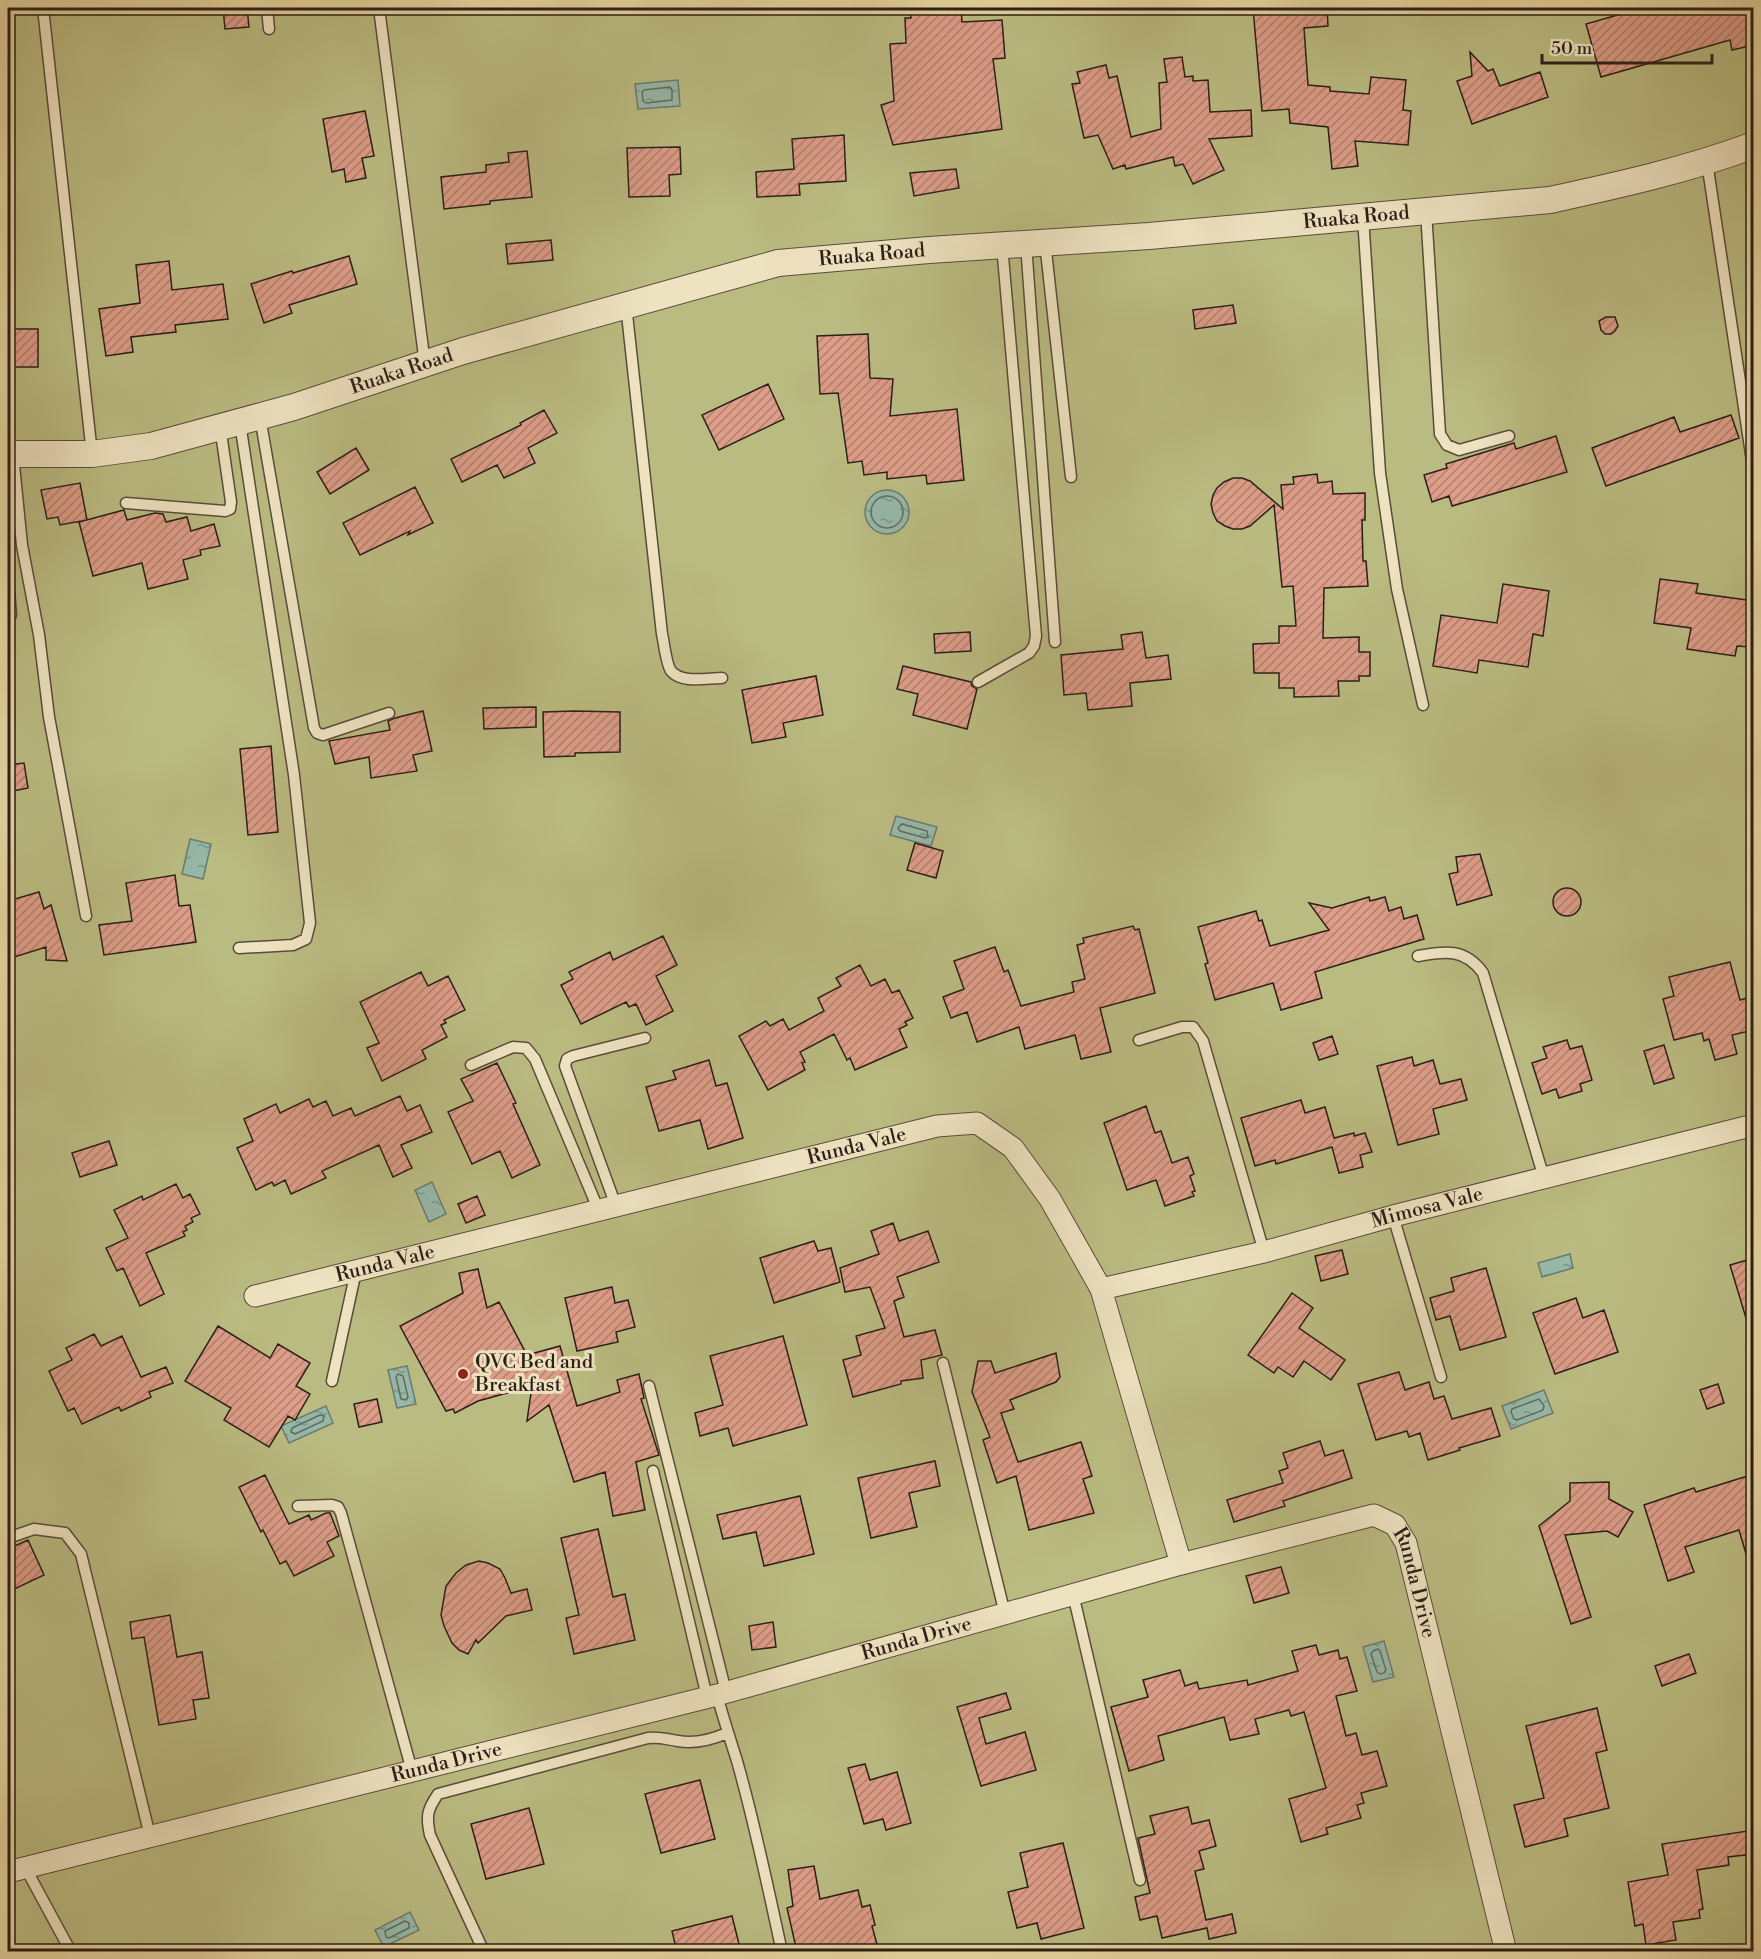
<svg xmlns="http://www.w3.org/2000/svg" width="1761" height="1959" font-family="'Libre Bodoni',serif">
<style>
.green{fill:#babb81;stroke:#726d4c;stroke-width:1.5}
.water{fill:url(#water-ripples);stroke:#6b7b6e;stroke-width:1.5}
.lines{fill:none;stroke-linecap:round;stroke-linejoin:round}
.shore{stroke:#606c60;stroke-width:1.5}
.building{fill:url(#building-hatch);stroke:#2b1f18;stroke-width:1.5}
.service-casing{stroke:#5a4c3a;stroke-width:13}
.minor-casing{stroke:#5a4c3a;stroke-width:23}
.tertiary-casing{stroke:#5a4c3a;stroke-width:28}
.service{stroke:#eee3c1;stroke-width:10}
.minor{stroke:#eee3c1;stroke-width:21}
.tertiary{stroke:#eee3c1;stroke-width:26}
.poi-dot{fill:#8f2418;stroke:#eee3c1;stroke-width:2}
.labels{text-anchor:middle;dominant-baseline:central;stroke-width:6;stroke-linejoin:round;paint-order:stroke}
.street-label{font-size:20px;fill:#2b1f18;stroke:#eee3c1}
.poi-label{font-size:20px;fill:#2b1f18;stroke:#eee3c1;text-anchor:start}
</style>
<defs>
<pattern id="water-ripples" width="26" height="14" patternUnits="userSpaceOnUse" patternTransform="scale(1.5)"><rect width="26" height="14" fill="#96b8a8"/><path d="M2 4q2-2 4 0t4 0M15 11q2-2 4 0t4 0" fill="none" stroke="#7b9588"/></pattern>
<pattern id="building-hatch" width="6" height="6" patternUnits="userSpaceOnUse" patternTransform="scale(1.5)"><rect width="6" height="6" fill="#dd9d88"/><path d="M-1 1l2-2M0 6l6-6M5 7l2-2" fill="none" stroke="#b37f6e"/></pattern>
</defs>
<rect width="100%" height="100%" fill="#e5d4a0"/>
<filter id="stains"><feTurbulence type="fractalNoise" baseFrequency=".00333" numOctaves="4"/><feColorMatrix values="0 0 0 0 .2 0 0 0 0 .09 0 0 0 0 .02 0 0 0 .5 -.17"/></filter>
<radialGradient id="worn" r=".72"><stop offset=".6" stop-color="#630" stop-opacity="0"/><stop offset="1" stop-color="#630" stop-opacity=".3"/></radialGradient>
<path class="green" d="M8,8H1753V1951H8Z"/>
<path class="water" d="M678,80L680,106L638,109L635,84Z
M865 512a22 22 0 1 1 44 0a22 22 0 1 1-44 0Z
M896,816L937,827L931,846L890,835Z
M190,839L211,844L203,879L182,874Z
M432,1182L446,1214L429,1222L415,1190Z
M1570,1254L1573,1268L1542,1277L1538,1263Z
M407,1366L416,1404L397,1408L388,1370Z
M1544,1390L1553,1413L1511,1429L1502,1406Z
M326,1406L333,1423L289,1443L281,1426Z
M1384,1641L1394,1677L1373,1682L1363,1647Z
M410,1912L419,1930L384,1947L375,1930Z"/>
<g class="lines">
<path class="shore" d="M670,87L672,90V100L646,103L643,101L642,92L644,90Z
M871 512a16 16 0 1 1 32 0a16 16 0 1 1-32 0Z
M902,824L927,831L928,837L925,838L900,831L898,828Z
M398,1374L403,1376L408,1397L406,1400L401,1399L396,1377Z
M1539,1399L1544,1406L1543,1410L1517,1420L1514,1419L1511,1412L1512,1409Z
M320,1415L324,1416L323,1421L295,1434L291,1432L292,1428Z
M1378,1649L1380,1651L1386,1670L1384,1673L1380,1674L1377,1672L1371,1654L1373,1651Z
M405,1921L409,1923V1928L389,1938L386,1937L385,1931Z"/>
</g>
<path class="building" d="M223,8H247L249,27L225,29Z
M910,8H961L962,22L1002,20L1005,58L993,59L1002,129L893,145L881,105L894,101L890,44L906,43L905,18H911Z
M1253,8H1327L1328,26L1304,28L1308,85L1330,87V91L1369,94L1371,77L1406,80L1403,110L1411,111L1408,145L1355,141L1358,166L1332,169L1328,127L1290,123L1289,109L1262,111Z
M1642,8H1754V45L1732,50L1730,40L1601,77L1586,24Z
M1470,52L1488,71L1493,69L1500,86L1540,72L1548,97L1472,124L1457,81L1472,76Z
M1182,57L1185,77L1193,76V81L1208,80L1210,112L1251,110L1252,136L1209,139L1224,170L1193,184L1183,164L1175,166L1173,157L1126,169L1125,165L1113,169L1098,135L1084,138L1072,84L1080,83L1077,72L1106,65L1109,78L1117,76L1131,137L1161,129L1159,83L1167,82L1164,59Z
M365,111L374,156L362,158L366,178L346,182L344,169L332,172L323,119Z
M844,135L846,181L799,184L800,195L757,197L756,172L794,169L792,139Z
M680,147L681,174L669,175L670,196L629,197L627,148Z
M527,151L532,197L490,201V204L444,209L441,177L486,172V165L509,162L508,153Z
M956,169L959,188L914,196L910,173Z
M551,240L553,260L508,264L506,244Z
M349,256L357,284L289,305L292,313L264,323L251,284L292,271L293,273Z
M169,261L172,290L223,284L228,319L175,325L176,332L131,337L133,352L106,356L99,309L140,303L136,265Z
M1233,305L1236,323L1195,329L1193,310Z
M1606,317H1615L1618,326L1615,331L1611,334H1605L1601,330L1599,321Z
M8,329H38V367H8Z
M868,334L870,378L893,379L890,416L957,409L964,480L927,484L926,475L887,479V472L864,475L862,461L848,463L838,393L820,394L817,336Z
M768,384L784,419L719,450L702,415Z
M544,410L557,433L528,448L535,463L504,478L497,465L462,482L451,459L521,425L520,423Z
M1731,415L1739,438L1606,486L1592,448L1674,417L1680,432Z
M1556,436L1567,472L1452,506L1449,496L1432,502L1424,475L1447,468L1446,464L1514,443L1516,449Z
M356,448L369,470L330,494L317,472Z
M1317,474L1318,483L1332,481L1333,494L1365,493V520H1362L1363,561H1366L1368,586L1324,588L1323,638L1359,637V652H1370V676H1359V681H1338L1339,696L1294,697V688H1279V673H1254L1253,644L1279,643V626H1296L1293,586L1282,587L1274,505L1250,526L1242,529H1233L1225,526L1217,521L1213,513L1211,504L1213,495L1217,488L1224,482L1233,478H1242L1250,481L1283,509L1281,485L1294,484L1293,477Z
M80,483L87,520L60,525L58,517L47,519L41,490Z
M415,487L433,523L408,535L410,531L360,555L343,523Z
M124,510L127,520L155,513L163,514L166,522L187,517L191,531L214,524L220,546L200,550L201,555L183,560L188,579L148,589L142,563L93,576L79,522Z
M1660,579L1698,584L1696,593L1754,601V642H1752L1751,647L1737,646L1735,656L1687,649L1691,628L1654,623Z
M1503,584L1549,591L1543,636L1533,634L1528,667L1479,660L1477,673L1433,666L1441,615L1497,623Z
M970,632L971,651L935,653L934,634Z
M1142,632L1146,658L1168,655L1171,679L1130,683L1132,706L1088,710L1086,693L1064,695L1061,655L1123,649L1121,635Z
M903,666L971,682L972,686L977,689L967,729L913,715L918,694L897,689Z
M816,676L823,715L783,723L786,737L752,743L742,690Z
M536,707V727L484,729L483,708Z
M423,711L432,751L413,755L417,771L371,778L369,757L335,764L329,741L390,730L388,721L395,718Z
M575,711L620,712V752L575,753V756L544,757L543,712Z
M271,746L278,832L248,835L240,749Z
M24,763L28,788L8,792V765Z
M915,843L943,851L936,878L907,870Z
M1480,854L1492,895L1457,905L1449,874L1458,872L1456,857Z
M175,875L179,906L190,905L196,942L104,955L99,925L132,921L126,883Z
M1553 902a14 14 0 1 1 28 0a14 14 0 1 1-28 0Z
M39,892L44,909L51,905L67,961L46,960V947L8,959V901Z
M1369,897L1370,901L1385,897L1389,911L1401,907L1404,919L1417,915L1424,939L1315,972L1322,998L1281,1010L1273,983L1215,1000L1205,964L1208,963L1198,927L1256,911L1259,921L1262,920L1270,946L1329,930L1309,903L1332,908Z
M1133,926L1135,930L1139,929L1155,993L1100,1008L1111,1052L1081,1059L1075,1035L1025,1049L1019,1027L977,1042L967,1012L951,1018L943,997L964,989L954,961L995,947L1004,972L1008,970L1021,1006L1074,992L1072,982L1085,979L1077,945L1084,943L1083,938Z
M663,936L677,965L656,976L673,1011L646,1025L636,1004L629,1007L626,1002L581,1024L561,985L573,979L569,972L610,952L613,960Z
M1730,962L1740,1000L1747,998L1754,1030L1732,1035L1737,1054L1715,1060L1709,1039L1704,1041L1702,1033L1674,1040L1663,999L1674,996L1669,977Z
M860,965L871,986L885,979L892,993L899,990L913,1018L905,1022L907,1025L899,1029L907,1047L855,1070L850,1058L847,1060L834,1034L800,1052L805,1062L802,1063L805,1070L768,1090L739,1036L766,1021L770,1026L783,1019L789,1030L824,1011L818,998L841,986L836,978Z
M421,972L428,986L448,976L465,1010L444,1020L446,1023L441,1025L447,1037L422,1050L426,1059L382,1081L367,1048L379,1043L360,1002Z
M1332,1036L1338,1054L1319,1060L1313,1043Z
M1567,1040L1570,1049L1582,1046L1592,1080L1580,1084L1582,1091L1559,1098L1556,1089L1542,1094L1532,1063L1547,1058L1543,1047Z
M1664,1045L1674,1078L1654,1084L1644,1051Z
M1412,1057L1414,1066L1433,1060L1440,1084L1461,1079L1467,1100L1433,1109L1439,1134L1398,1145L1377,1066Z
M709,1060L716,1086L727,1083L743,1138L708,1149L700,1120L659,1131L646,1087L676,1079L673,1071Z
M497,1063L516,1103L513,1104L540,1165L512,1178L500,1151L472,1164L448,1112L473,1101L461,1079Z
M400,1096L407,1111L420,1105L432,1132L401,1145L412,1168L393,1177L379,1145L322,1171L326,1178L291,1194L285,1180L274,1186L272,1182L256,1190L237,1148L253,1141L244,1119L276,1104L280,1113L309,1099L313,1107L326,1101L333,1116L351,1108L355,1116Z
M1301,1100L1305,1113L1325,1107L1334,1138L1354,1133V1136L1365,1133L1372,1152L1360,1155L1363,1167L1339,1173L1332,1147L1276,1164L1275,1160L1255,1166L1241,1118Z
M1146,1106L1155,1133L1161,1131L1172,1163L1188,1157L1194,1174L1190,1176L1195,1191L1192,1192L1194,1196L1165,1206L1156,1180L1127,1190L1104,1123Z
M109,1141L117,1165L80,1177L72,1153Z
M176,1184L183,1198L190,1194L200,1214L191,1218L193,1222L185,1226L187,1230L183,1232L185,1236L146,1253L164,1294L140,1306L123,1268L117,1271L106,1248L128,1238L114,1210L142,1196L143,1200Z
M477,1196L485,1215L466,1223L458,1204Z
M893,1223L899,1241L928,1231L939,1262L897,1277L904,1297L894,1301L904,1337L935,1330L942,1355L921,1360L923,1378L901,1381V1384L853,1397L843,1360L861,1355L856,1336L885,1328L870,1287L845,1292L840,1268L879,1254L871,1231Z
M814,1241L818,1251L831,1248L840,1282L774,1303L760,1258Z
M1342,1250L1348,1274L1321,1281L1315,1256Z
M1754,1258V1328H1749L1730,1265Z
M1486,1268L1506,1337L1460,1350L1450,1316L1436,1320L1430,1298L1454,1291L1451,1278Z
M478,1269L487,1308L499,1302L527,1355L560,1346L577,1406L620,1392L617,1380L639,1374L644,1398L641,1399L659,1455L636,1462L645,1510L613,1516L605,1472L574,1482L549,1405L527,1421L532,1386L478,1401L455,1413L453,1409L446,1411L400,1326L463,1293L459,1273Z
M612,1287L615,1303L628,1300L635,1327L616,1332L618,1342L577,1351L565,1298Z
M1292,1293L1313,1308L1299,1328L1345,1360L1331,1380L1304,1361L1293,1377L1278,1367L1274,1373L1248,1355Z
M1576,1298L1583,1318L1604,1310L1618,1352L1555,1374L1533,1313Z
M218,1326L270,1358L278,1344L310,1363L296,1386L310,1394L295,1420L288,1416L269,1447L224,1420L231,1408L185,1381Z
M94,1334L101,1346L122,1336L141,1377L166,1367L173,1383L149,1392L151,1397L121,1411L119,1407L82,1424L74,1408L68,1411L49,1371L72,1360L66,1348Z
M783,1336L807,1425L733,1446L728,1428L700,1436L695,1413L723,1405L710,1356Z
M1056,1353L1060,1377L1056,1382L1010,1400L1014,1409L1001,1413L1018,1462L1081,1442L1092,1476L1083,1479L1094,1513L1029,1530L1016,1476L997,1483L983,1440L990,1437L972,1392L978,1361H991L995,1373Z
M1399,1372L1405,1390L1429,1382L1434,1399L1444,1396L1452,1419L1491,1408L1500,1436L1459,1448L1460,1450L1428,1460L1420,1433L1409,1437L1407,1431L1376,1440L1358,1384Z
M1718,1384L1724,1403L1707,1409L1700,1390Z
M377,1399L382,1422L359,1427L354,1404Z
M1320,1441L1325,1456L1343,1450L1352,1478L1283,1501L1285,1506L1234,1522L1227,1500L1283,1483L1279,1471L1288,1468L1283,1453Z
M935,1461L940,1486L909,1493L917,1527L871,1538L858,1478Z
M1754,1474V1563L1749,1564L1739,1530L1685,1547L1694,1572L1668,1581L1644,1505L1694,1488L1696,1492Z
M265,1475L289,1524L309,1515L311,1520L326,1513H330L339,1536L327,1542L334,1556L294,1576L286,1561L280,1564L263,1530L261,1532L239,1487Z
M1609,1482V1499L1633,1512L1618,1537L1607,1531L1565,1535L1591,1617L1571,1624L1539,1526L1570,1501V1483Z
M800,1496L814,1554L764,1566L756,1532L723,1539L717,1515Z
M598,1529L613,1597L625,1594L635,1640L574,1654L566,1618L579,1615L561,1538Z
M28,1540L44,1575L8,1592V1549Z
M479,1561L488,1563L500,1569L505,1578L511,1593L527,1589L532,1610L506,1616L478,1643L476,1640L468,1654L459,1650L452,1643L444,1626L441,1615L446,1586L456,1573L466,1565Z
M1281,1567L1289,1593L1254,1603L1246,1576Z
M170,1615L177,1657L202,1652L209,1698L193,1700L196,1719L159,1725L144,1637L132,1639L130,1622Z
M773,1622L776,1647L752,1650L749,1626Z
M1316,1645L1319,1655L1338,1650L1340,1659L1347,1657L1357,1691L1336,1696L1346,1736L1356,1733L1362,1755L1377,1751L1387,1786L1361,1793L1364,1803L1357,1805L1361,1818L1326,1828L1328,1834L1301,1842L1289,1799L1326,1788L1304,1712L1291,1716L1289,1710L1255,1719L1259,1734L1230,1740L1224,1717L1158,1736L1164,1760L1129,1771L1111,1707L1148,1697L1143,1680L1180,1670L1185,1686L1197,1682L1199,1689L1247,1680L1248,1685L1298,1671L1292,1651Z
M1689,1654L1696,1673L1662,1686L1655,1666Z
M1006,1693L1011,1709L979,1718L986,1744L1025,1732L1036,1770L981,1786L957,1707Z
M1597,1708L1607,1750L1596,1753L1609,1808L1564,1819L1568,1836L1525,1847L1514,1805L1544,1798L1526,1726Z
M865,1764L870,1780L897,1772L911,1823L886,1830L883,1819L864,1824L848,1768Z
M700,1780L715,1839L661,1853L645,1794Z
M1188,1807L1192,1824L1209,1820L1216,1846L1199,1851L1204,1869L1195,1871L1206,1920L1232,1914L1236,1933L1209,1939L1207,1928L1162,1938L1157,1916L1140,1920L1135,1897L1150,1893L1138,1838L1155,1834L1150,1816Z
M529,1808L544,1864L486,1879L471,1824Z
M1754,1830V1854L1728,1857L1729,1865L1697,1870L1703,1909L1699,1910L1700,1918L1673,1922L1676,1940L1646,1945L1643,1924L1635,1926L1628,1882L1668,1875L1662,1844Z
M1063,1843L1084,1928L1041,1939L1037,1923L1017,1928L1008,1892L1028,1887L1020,1853Z
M814,1866L820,1899L858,1890L862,1907L870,1905L875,1925L872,1926L879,1952H797L787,1908L793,1906L788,1870Z
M732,1916L741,1952H677L672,1931Z"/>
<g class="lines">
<g class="service-casing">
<path id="service" d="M43,8L92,454
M267,8L269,29
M379,8L425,364
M1707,162L1754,474
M1426,211L1440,434L1447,445L1459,450L1509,436
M1363,217L1380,473L1397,589L1423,705
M1045,242L1071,477
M1026,244L1055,642
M626,305L662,634C664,642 666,664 671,671C682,684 707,678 722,678
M260,417L314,728L317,733L323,735L389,713
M13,455L22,545L39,635L49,717L86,916
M126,503L225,511L230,509L231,502L220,426
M8,577L11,615L8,620
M978,682L1029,653L1034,646L1036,636L1002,245
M239,948L293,945L306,939L310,923L294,775L240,423
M1418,956C1445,951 1465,948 1483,973L1544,1178
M1139,1040L1182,1027H1193L1203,1041L1264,1252
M471,1065L513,1047L526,1048L535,1059L599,1211
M616,1206L565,1066L567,1059L573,1056L645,1038
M1393,1216L1441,1377
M943,1363L1005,1614
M332,1381L356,1271
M649,1386L726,1692
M653,1471L707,1697
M298,1506L332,1505L338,1507L341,1513L412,1771
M8,1538L34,1529L65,1533L81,1554L150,1836
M1073,1594L1140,1880
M717,1695C723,1717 730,1739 737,1761C755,1824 768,1888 782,1952
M25,1867L71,1952
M484,1952L430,1835C426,1816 427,1810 438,1794L648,1738C663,1737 664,1739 678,1741C695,1744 711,1740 727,1733"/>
</g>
<g class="minor-casing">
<g id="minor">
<path id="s1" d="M1101,1289L1264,1252L1393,1216L1754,1125"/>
<path id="s2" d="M255,1296L937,1126L977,1123L1013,1148L1050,1199L1101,1289L1181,1564"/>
<path id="s3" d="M8,1872L717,1695L1181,1564L1374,1515L1395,1525L1406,1543L1506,1952"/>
</g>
</g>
<g class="tertiary-casing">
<g id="tertiary">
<path id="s4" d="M8,454H92L151,446L294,407L463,351L778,263L929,250L1149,236L1550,200C1619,185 1687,170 1754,145"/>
</g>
</g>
<use href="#service" class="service"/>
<use href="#minor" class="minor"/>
<use href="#tertiary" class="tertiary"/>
</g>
<circle class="poi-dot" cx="463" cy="1374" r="6"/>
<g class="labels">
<g class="street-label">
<text stroke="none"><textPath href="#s4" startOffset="1377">Ruaka Road</textPath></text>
<text stroke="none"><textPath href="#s4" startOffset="891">Ruaka Road</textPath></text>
<text stroke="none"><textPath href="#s4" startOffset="405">Ruaka Road</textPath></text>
<text stroke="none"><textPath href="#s2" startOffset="620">Runda Vale</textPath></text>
<text stroke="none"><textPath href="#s1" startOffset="336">Mimosa Vale</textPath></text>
<text stroke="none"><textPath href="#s2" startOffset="134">Runda Vale</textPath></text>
<text stroke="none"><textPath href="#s3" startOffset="1497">Runda Drive</textPath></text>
<text stroke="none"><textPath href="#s3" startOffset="938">Runda Drive</textPath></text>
<text stroke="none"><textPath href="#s3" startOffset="452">Runda Drive</textPath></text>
</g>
<g class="poi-label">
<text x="475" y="1362">QVC Bed and<tspan x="475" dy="23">Breakfast</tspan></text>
</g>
</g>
<rect width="1761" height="1959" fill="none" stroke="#e5d4a0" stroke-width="30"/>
<rect x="9" y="9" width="1743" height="1941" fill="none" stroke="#2b1f18" stroke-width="3"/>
<rect x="15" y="15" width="1731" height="1929" fill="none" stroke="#2b1f18" stroke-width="1.5"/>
<path d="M1542 54v9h170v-9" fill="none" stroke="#2b1f18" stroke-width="3"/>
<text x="1551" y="54" font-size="18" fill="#2b1f18" stroke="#eee3c1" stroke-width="4.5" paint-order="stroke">50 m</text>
<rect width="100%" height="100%" filter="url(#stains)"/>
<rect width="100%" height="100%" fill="url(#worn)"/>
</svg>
